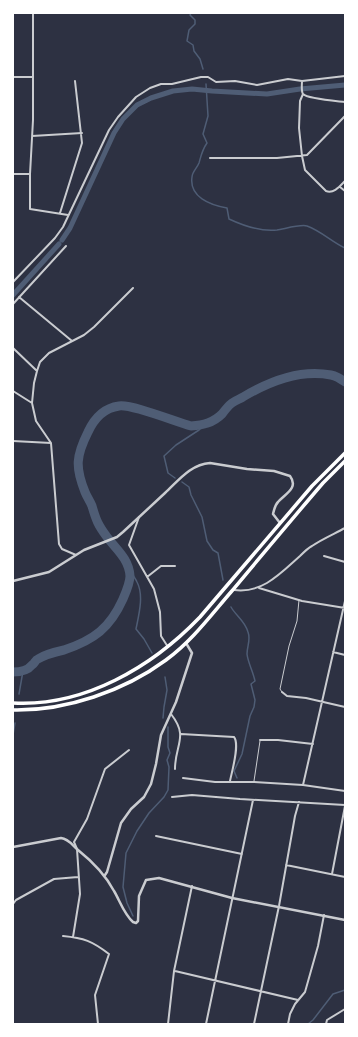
<svg xmlns="http://www.w3.org/2000/svg" width="358" height="1037" font-family="Helvetica,sans-serif">
<style>
.lines{fill:none;stroke-linecap:round;stroke-linejoin:round}
.stream{stroke:#4f5d75;stroke-width:1.5}
.canal{stroke:#4f5d75;stroke-width:5}
.river{stroke:#4f5d75;stroke-width:9}
.service{stroke:#caccd0;stroke-width:1}
.minor{stroke:#caccd0;stroke-width:2}
.tertiary{stroke:#caccd0;stroke-width:2.5}
.trunk{stroke:#fff;stroke-width:3.5}
</style>
<rect width="100%" height="100%" fill="#2d3142"/>
<g class="lines">
<path class="stream" d="M191,13L190,15L195,20V24L189,30L187,41L193,45L194,51L200,59L203,69
M206,84L208,116L203,134L207,143C202,150 201,156 199,163C197,168 192,172 192,177C189,197 210,205 227,208L229,219C244,226 260,232 277,230C284,229 301,224 307,226C321,231 332,242 345,248
M175,478L168,473L164,456L176,445L199,430L205,424
M182,482L189,487L191,495L202,517L207,541L213,550L218,553L223,580
M128,569C131,573 135,577 137,582C144,595 139,614 136,629L144,639L152,653
M231,607C236,616 245,621 248,632C251,640 247,646 247,654C248,663 253,671 255,681L251,684L255,700L254,707L250,716L242,754L234,771L237,778
M19,694L23,671
M163,718L164,707L167,690L165,677
M13,735L15,723
M133,916L127,903L123,887L126,853L137,831L149,813L164,797L168,790L169,767L167,760L170,753L168,747V727
M308,1024L313,1020L333,994L345,990"/>
<path class="canal" d="M62,240L70,228L114,133L123,119L137,105L151,98L173,91L192,89L212,91L267,94L300,89L345,85
M13,295L59,244"/>
<path class="river" d="M13,672C20,672 28,670 32,665C35,663 35,660 38,659C46,654 55,652 64,650C94,640 110,628 123,599C126,592 130,583 130,576C129,559 116,549 107,537C98,525 96,520 92,506C90,501 87,497 85,492C75,467 76,456 88,432C94,419 104,408 119,406C132,404 176,422 191,426C203,425 213,423 222,414C225,410 228,406 232,403C236,400 240,399 243,397C268,382 301,369 331,375C336,376 341,379 345,382"/>
<path class="service" d="M282,692L280,689L289,646L297,621L299,600
M254,781L260,741"/>
<path class="minor" d="M33,13V120L30,174V209L68,215
M13,77H33
M302,81C302,84 301,91 303,94C308,99 337,101 345,102
M303,94L300,101L299,128L302,156L305,170L326,191C334,194 340,186 345,181
M32,136L82,133
M210,158H277L307,155L345,116
M13,174H30
M340,187L345,191
M60,213L82,143L75,81
M13,282L55,238L63,227L109,130L118,117L136,97L150,88L161,84H172L201,77H208L216,82L235,81L257,85L288,79L302,81L345,76
M19,297L72,341
M13,304L66,246
M13,348L37,371
M13,391L32,403
M13,441L51,443
M139,517L129,545L154,589L160,612L161,636L168,647
M76,555L62,549L59,544L51,443L36,421L32,403L34,383L37,371L40,362L49,353L84,335L94,327L133,288
M324,556L345,562
M147,577L161,566H175
M259,588L302,601L345,608
M234,590C262,594 281,573 300,556C304,552 308,548 312,546C322,539 334,534 345,528
M333,652L345,655
M282,692L287,696L306,698L345,707
M171,714C189,737 175,744 175,769
M181,734L234,737C240,744 232,771 230,781
M260,740H278L313,744
M183,778L215,782H254L303,785L345,791
M303,785L345,601
M172,797L192,795L240,799L345,805
M156,836L242,854
M286,865L345,877
M332,874L345,806
M13,904L16,900L54,879L78,877
M63,936C84,938 92,941 109,954L95,995L98,1024
M73,937L80,894L77,849L74,842L87,819L105,769L129,750
M175,971L298,1000
M168,1024L174,971L192,886
M206,1024L253,800
M254,1024L279,906L295,816L299,802
M288,1024L290,1014L295,1004L305,992L318,946L324,915
M326,1024L327,1020L345,1009"/>
<path class="tertiary" d="M13,581L49,572L84,550L117,537L123,532C137,519 151,506 165,493C178,481 191,464 210,463L247,469L274,471L290,476C299,488 285,494 278,502C275,505 274,510 273,514L280,523
M13,847L61,838C69,839 72,845 78,850C93,862 105,874 114,891C120,901 124,914 133,922L136,923L138,921L139,896L146,880L159,878L232,898L345,920
M105,875L107,872L121,823L131,809L144,797L151,784L156,764L161,735L176,702L192,653L186,643"/>
<path class="trunk" d="M13,703C84,707 152,667 200,617L312,486L345,453
M13,710C66,711 124,691 166,660C192,641 211,615 231,592C262,555 292,519 323,483L345,461"/>
</g>
<rect width="358" height="1037" fill="none" stroke="#ffffff" stroke-width="28"/>
</svg>
